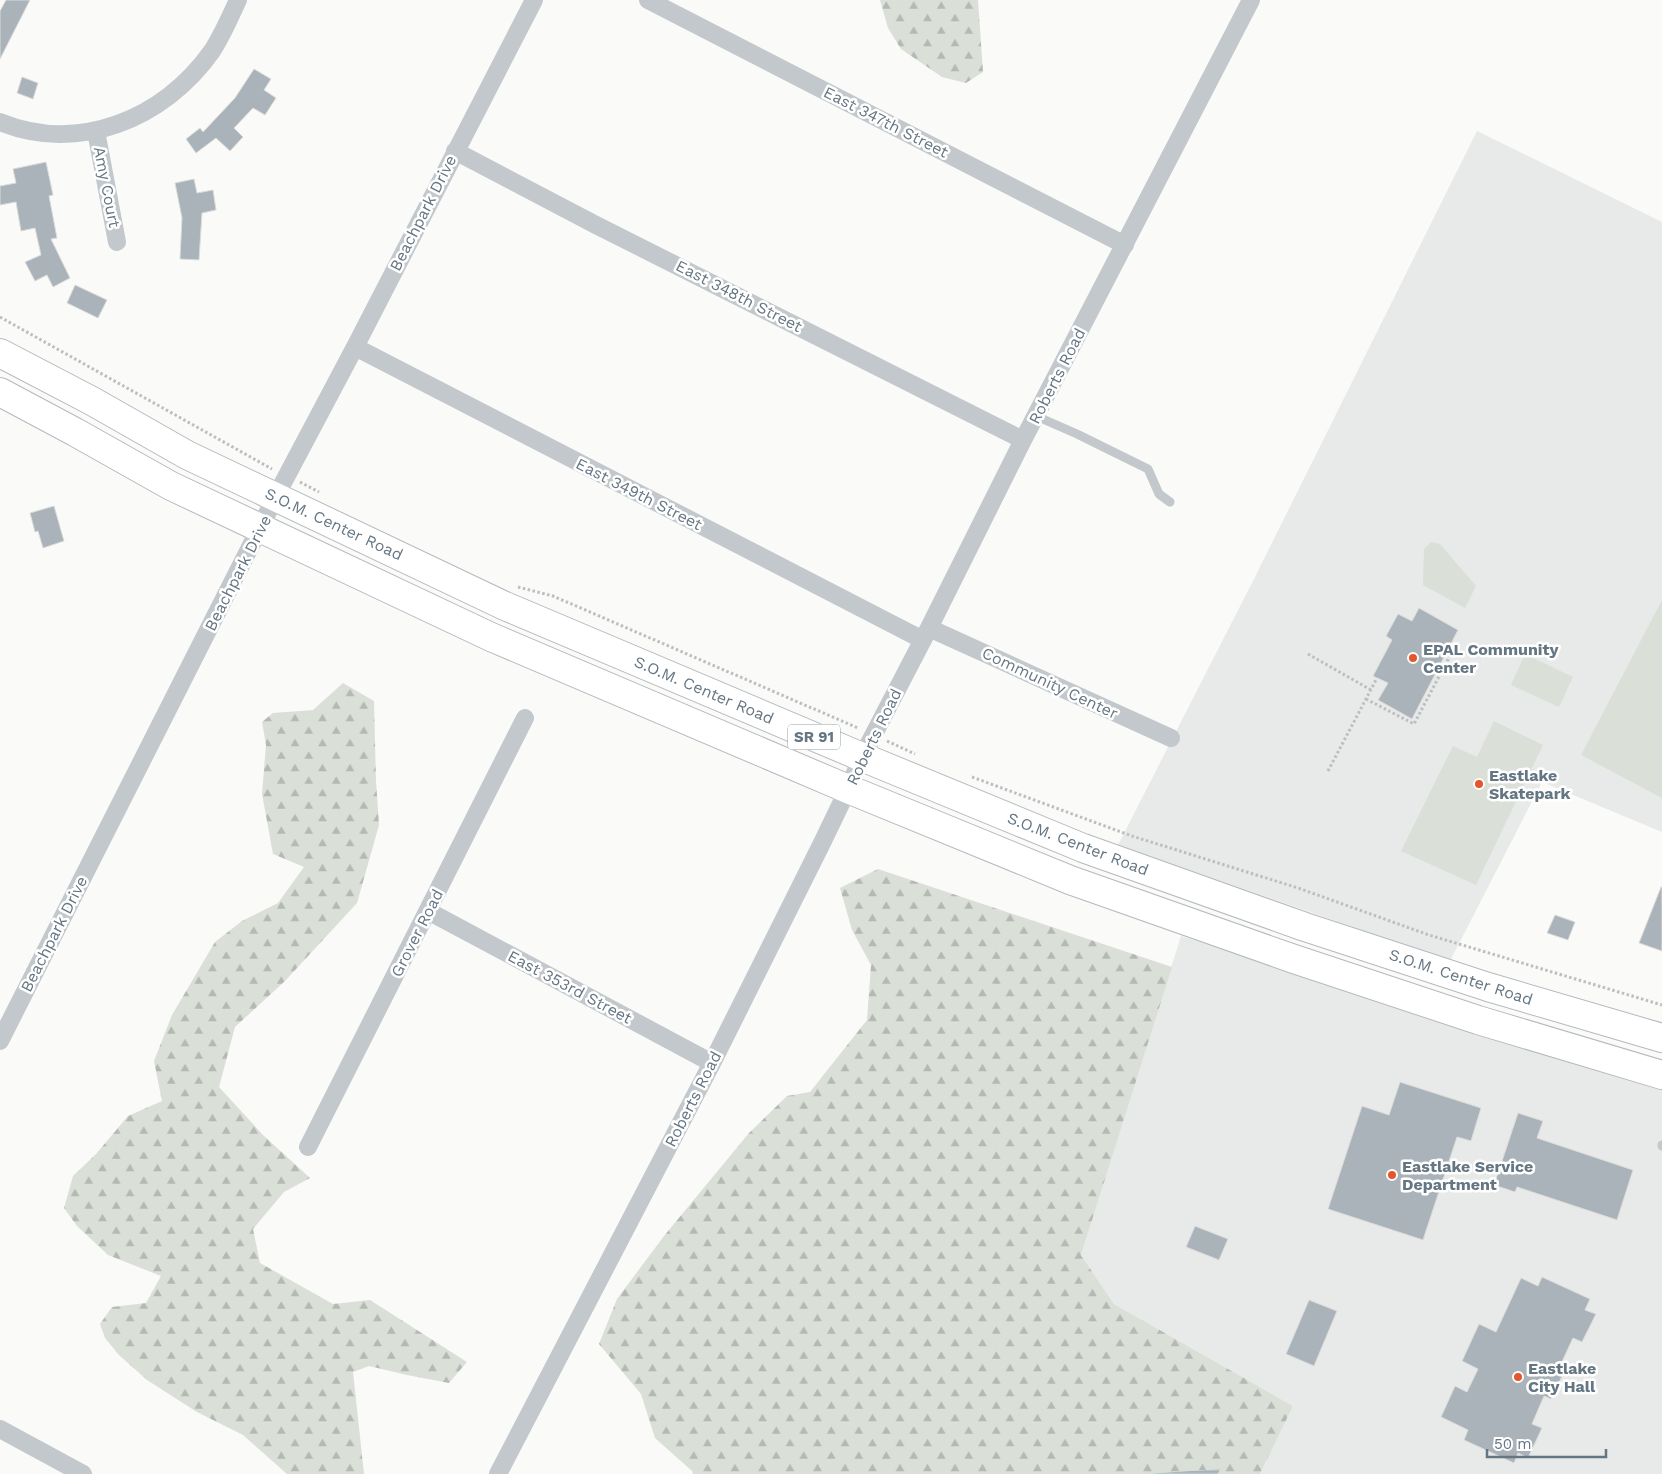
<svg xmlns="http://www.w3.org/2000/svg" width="1662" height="1474" font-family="'Work Sans',sans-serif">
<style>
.built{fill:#e8e9e9}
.forest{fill:url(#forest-firs)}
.green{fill:#dadfd7}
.water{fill:url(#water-rules)}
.building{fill:#aab3b9;stroke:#dcdcda}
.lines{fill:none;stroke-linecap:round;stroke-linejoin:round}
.primary-casing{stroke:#b5babe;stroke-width:30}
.path{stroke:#bbbfc2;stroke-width:3;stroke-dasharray:2.5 2.5;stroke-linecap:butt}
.service{stroke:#c3c8cc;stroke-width:9}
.minor{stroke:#c3c8cc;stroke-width:18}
.primary{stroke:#fff;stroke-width:28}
.poi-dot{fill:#e4572e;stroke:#fff;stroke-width:2}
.labels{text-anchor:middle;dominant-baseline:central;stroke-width:5;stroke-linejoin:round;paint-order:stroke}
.shield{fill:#fff;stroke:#939fa8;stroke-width:1}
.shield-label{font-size:15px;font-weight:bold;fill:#657683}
.street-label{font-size:16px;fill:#657683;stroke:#fff}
.poi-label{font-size:16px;font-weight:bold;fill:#657683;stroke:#fff;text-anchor:start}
</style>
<defs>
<pattern id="forest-firs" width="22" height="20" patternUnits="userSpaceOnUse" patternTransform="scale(1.25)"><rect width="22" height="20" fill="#dadfd7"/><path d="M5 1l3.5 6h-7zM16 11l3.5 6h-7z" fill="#b4b9b4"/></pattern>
<pattern id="water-rules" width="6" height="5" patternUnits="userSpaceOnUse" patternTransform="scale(1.25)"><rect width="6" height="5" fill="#bbc7cb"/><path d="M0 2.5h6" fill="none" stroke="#9ca6aa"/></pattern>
</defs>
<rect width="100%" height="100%" fill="#fafaf8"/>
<path class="built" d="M1477,131L1662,222V832L1542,782L1450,961L1118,845L1255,577Z
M1181,936L1662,1083V1474H1260L1293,1406L1114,1304L1081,1255Z"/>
<path class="forest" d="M880,0H978L983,72L966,83L942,77L901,49L888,28Z
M343,683L374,701L376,781L379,825L357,903L285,981L235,1027L219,1087L263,1135L310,1178L284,1192L253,1229L260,1263L333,1304L370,1300L467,1362L449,1383L407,1375L369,1366L353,1372L364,1474H287L243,1435L197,1412L147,1380L119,1355L105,1338L100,1324L112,1307L146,1303L161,1276L108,1255L77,1226L64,1208L73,1176L96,1154L128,1116L162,1101L154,1061L172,1015L215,942L242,921L278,903L304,867L273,854L262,794L266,745L262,722L273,713L313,710Z
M878,869L1172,967L1081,1255L1114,1304L1293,1406L1260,1474H1218L1220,1469L1144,1474H693L692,1471L655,1438L641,1394L599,1344L617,1299L664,1236L749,1133L787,1096L810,1092L867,1020L871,965L852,930L840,888Z"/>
<path class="green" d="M1431,542L1440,544L1476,586L1465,608L1423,585L1424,549Z
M1662,600V798L1581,755Z
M1525,654L1573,677L1559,707L1511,685Z
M1494,721L1543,745L1476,885L1401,851L1453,746L1477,757Z"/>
<path class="water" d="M1220,1469L1218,1474H1144Z"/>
<path class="building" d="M6,0H30L0,59V11Z
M254,69L271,79L264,90L276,98L265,115L253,108L234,128L243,137L230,151L216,138L196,153L186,139L200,128L203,132L235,98Z
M22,77L38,83L33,99L17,93Z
M46,162L53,195L49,196L57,238L51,239L70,278L53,287L47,275L35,281L25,262L41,255L35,228L21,231L16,202L0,205V186L16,183L13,169Z
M194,179L197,193L213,190L216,210L202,213L199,260L180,259L182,218L175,183Z
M75,285L107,300L98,318L67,303Z
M54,506L64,541L43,548L38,531L35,532L30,513Z
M1419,608L1458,630L1412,719L1378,700L1388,683L1373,676L1392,640L1386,636L1398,614L1412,621Z
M1661,887H1662V951L1639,943Z
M1555,915L1575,922L1568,940L1547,933Z
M1400,1082L1481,1108L1471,1141L1457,1137L1423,1240L1328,1209L1362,1106L1389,1115Z
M1518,1113L1543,1121L1537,1138L1633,1170L1617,1220L1517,1187L1515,1192L1494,1185Z
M1195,1226L1228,1239L1219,1260L1186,1247Z
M1542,1277L1590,1299L1585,1310L1596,1314L1582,1342L1573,1338L1560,1366L1566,1368L1551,1399L1544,1396L1532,1424L1542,1428L1528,1458L1518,1453L1514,1463L1464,1440L1468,1430L1441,1417L1455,1386L1467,1392L1478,1369L1462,1361L1479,1324L1496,1332L1521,1278L1538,1286Z
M1309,1300L1337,1311L1314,1366L1286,1354Z"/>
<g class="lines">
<g class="primary-casing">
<path id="primary" d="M0,353L92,401L187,455L505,606L862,757L1083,848L1305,927L1488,987L1662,1038
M0,392L75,432L171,486L491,637L848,789L1070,880L1294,959L1478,1020L1662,1075"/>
</g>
<path class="path" d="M0,317L272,469
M300,482L319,492
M518,587L553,596L858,728
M1308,654L1371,690
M1366,699L1414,724L1453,650
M887,741L915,754
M1328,771L1377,678
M972,777L1132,836L1298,888L1429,935L1662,1005"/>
<path class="service" d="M1036,416L1077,434L1148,469L1159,494L1170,502
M1662,1146V1145"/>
<path class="minor" d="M648,0L1125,245
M0,122C79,154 164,119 212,51C222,36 230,17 238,0
M96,131L117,242
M455,151L596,225L1023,440
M355,347L923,640
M929,628L1171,738
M428,911L712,1063
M0,1041L276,496L355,347L534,0
M308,1147L525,718
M0,1429L83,1474
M498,1474L712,1063L822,843L848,789L862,757L929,628L1023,440L1251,0"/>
<use href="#primary" class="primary"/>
</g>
<g class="poi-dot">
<circle cx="1413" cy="658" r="5"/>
<circle cx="1479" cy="784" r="5"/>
<circle cx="1392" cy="1175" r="5"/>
<circle cx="1518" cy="1377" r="5"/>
</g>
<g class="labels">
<rect class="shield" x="788" y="724.5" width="52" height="25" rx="4"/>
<g class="shield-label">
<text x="814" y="737">SR 91</text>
</g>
<g class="street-label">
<text transform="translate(886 122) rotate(27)">East 347th Street</text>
<text transform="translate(107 187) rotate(79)">Amy Court</text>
<text transform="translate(423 213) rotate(-63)">Beachpark Drive</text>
<text transform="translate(739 296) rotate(27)">East 348th Street</text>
<text transform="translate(1057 376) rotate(-63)">Roberts Road</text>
<text transform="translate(639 494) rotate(27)">East 349th Street</text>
<text transform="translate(334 524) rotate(25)">S.O.M. Center Road</text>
<text transform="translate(238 573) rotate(-63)">Beachpark Drive</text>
<text transform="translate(1050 683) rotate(25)">Community Center</text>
<text transform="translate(704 690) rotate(23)">S.O.M. Center Road</text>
<text transform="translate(874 737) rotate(-64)">Roberts Road</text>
<text transform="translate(1078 844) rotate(21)">S.O.M. Center Road</text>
<text transform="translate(417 933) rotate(-63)">Grover Road</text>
<text transform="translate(54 934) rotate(-63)">Beachpark Drive</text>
<text transform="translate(1461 977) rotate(18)">S.O.M. Center Road</text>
<text transform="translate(570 987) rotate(28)">East 353rd Street</text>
<text transform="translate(693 1099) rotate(-63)">Roberts Road</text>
</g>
<g class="poi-label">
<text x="1423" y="649">EPAL Community<tspan x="1423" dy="18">Center</tspan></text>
<text x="1489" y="775">Eastlake<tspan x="1489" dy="18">Skatepark</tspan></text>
<text x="1402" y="1166">Eastlake Service<tspan x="1402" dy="18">Department</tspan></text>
<text x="1528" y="1368">Eastlake<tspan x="1528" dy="18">City Hall</tspan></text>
</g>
</g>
<path d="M1487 1449v8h119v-8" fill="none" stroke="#657683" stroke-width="2.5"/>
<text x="1494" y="1449" font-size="15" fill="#657683" stroke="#ffffff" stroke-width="4" paint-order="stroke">50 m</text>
</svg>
